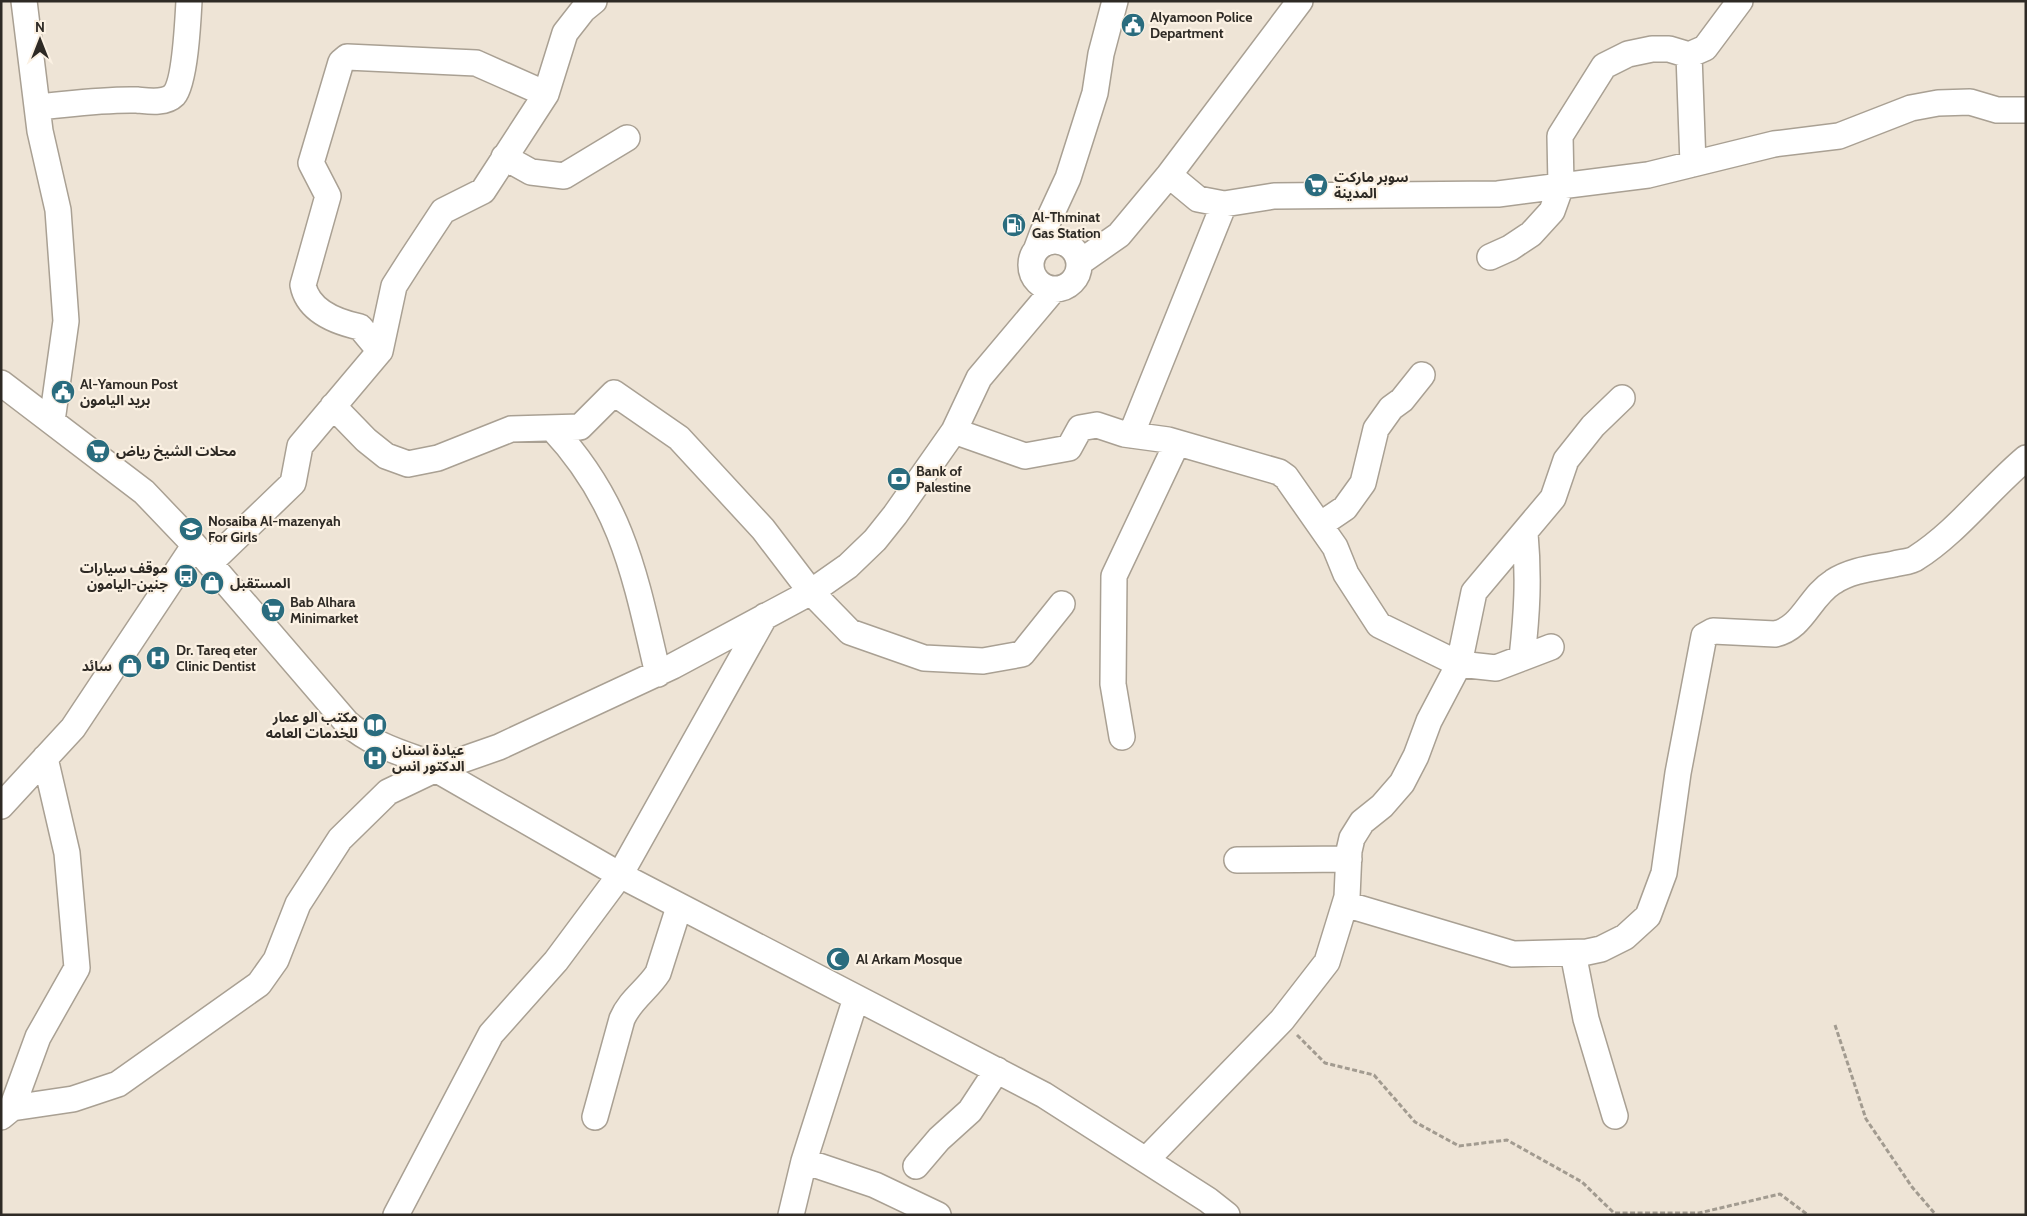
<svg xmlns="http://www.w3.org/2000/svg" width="2027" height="1216" font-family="Cabin,'Noto Sans Arabic',sans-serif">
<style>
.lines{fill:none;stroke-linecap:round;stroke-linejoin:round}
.minor-casing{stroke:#a9a093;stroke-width:28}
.path{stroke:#a29b90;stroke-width:3;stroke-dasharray:5 2.5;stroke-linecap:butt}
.minor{stroke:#fff;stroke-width:25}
.labels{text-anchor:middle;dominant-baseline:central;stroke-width:4.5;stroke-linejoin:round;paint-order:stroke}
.poi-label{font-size:14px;font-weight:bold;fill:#2e2a25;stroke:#fbf1e3;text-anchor:start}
</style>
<rect width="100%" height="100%" fill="#eee4d6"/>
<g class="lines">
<g class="minor-casing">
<path id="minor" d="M24,1L40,131L58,210L66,321L52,421
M1689,55L1693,164
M546,94L565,33L583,10L594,1
M38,107C71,104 103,99 137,100C148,101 165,104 174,95C185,82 188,20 189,1
M504,157L531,172L564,176L627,138
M1169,175L1198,199L1224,204L1274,196L1498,194L1648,175L1774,144L1839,136L1911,108L1938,103L1970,102L1997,110H2026
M1031 265a24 24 0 1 1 48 0a24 24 0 1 1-48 0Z
M1037,248L1043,232L1068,178L1095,93L1101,54L1115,1
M1490,257L1510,248L1531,234L1552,211L1561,186L1560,136L1604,66L1628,54L1652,49H1669L1689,55L1705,48L1740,1
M1079,263L1119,235L1169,175L1300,1
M1,383L144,492L188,538L347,723C368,741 391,750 418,759L620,875L1044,1095L1208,1200L1227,1215
M333,406L366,440L386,456L408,464L438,458L511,429L580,427L614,393L679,438L763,529L811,592L850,632L924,658L983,661L1022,654L1062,604
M552,428C623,504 635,576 658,674
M954,431L1025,456L1069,448L1080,428L1097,425L1124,434L1168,440L1279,472L1286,477L1335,547L1346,574L1379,625L1459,664L1474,592L1553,498L1566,460L1593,426L1622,398
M1131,435L1224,204
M1320,525L1345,508L1363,483L1376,429L1391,408L1402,400L1422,375
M210,563L293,483L300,446L380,351L394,286L410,261L443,211L483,191L546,94L476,63L347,57L341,62L311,163L328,196L303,285C308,311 337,322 360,327L380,351
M1522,658C1527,613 1529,578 1525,533
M1122,737L1113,684L1114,576L1177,443
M1,806L73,728L194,546
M1237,860L1349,859
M1345,904L1513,954L1587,952L1601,949L1625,937L1648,916L1664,873L1678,773L1704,636L1713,631L1775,634C1803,628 1809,597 1833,582C1851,570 1874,568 1894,564C1901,562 1911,562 1916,558C1956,533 1989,489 2026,458
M1573,953L1586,1019L1615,1116
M12,1108L38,1037L77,968L67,853L45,758
M1,1117L12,1108L73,1099L118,1084L259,984L276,960L298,904L340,839L388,792L436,769L499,747L673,666L811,592L848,566L875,540L895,515L954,431L979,378L1054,289
M595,1117L622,1019C630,1000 647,990 658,973L679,907
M1146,1160L1282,1020L1327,962L1347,897L1349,851L1352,838L1362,822L1382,806L1402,783L1416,756L1429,721L1459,664L1496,668L1551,647
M804,1161L875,1185L938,1215
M916,1166L939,1139L970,1111L997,1070
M396,1215L491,1034L556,961L620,875L765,616
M791,1215L804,1161L856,998"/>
</g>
<path class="path" d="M1835,1025L1866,1119L1912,1187L1936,1215
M1297,1035L1325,1063L1374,1075L1415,1122L1459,1146L1507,1140L1582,1182L1614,1213H1699L1780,1194L1808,1215"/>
<use href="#minor" class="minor"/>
</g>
<defs>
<g id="civic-disc" transform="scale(1.25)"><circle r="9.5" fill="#2a6c7e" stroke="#fbf1e3"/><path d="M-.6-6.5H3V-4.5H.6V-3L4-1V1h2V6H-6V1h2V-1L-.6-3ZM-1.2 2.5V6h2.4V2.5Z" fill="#fff"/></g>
<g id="supermarket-disc" transform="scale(1.25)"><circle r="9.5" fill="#2a6c7e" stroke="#fbf1e3"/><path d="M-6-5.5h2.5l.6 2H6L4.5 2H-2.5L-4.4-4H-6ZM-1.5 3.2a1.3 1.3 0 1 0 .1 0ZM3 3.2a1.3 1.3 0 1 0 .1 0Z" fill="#fff"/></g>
<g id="fuel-disc" transform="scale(1.25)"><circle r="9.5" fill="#2a6c7e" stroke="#fbf1e3"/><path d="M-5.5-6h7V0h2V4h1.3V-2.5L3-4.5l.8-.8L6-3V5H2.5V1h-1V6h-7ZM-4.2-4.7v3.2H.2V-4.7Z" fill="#fff"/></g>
<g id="bank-disc" transform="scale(1.25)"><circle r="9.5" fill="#2a6c7e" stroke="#fbf1e3"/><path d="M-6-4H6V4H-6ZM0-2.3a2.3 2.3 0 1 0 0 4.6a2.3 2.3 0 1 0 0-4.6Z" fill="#fff"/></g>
<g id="school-disc" transform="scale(1.25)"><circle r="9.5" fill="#2a6c7e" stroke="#fbf1e3"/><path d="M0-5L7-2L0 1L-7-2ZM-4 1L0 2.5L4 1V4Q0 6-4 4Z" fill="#fff"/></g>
<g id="bus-disc" transform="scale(1.25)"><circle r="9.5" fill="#2a6c7e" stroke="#fbf1e3"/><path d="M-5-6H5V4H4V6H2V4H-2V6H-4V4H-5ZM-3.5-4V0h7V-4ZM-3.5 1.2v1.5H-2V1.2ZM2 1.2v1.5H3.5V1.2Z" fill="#fff"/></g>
<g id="shop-disc" transform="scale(1.25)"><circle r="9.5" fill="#2a6c7e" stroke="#fbf1e3"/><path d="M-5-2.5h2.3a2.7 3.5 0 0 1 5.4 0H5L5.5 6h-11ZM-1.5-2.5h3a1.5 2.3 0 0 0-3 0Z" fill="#fff"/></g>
<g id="hospital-disc" transform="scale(1.25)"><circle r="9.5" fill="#2a6c7e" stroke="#fbf1e3"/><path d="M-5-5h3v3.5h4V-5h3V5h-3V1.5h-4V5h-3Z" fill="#fff"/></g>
<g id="library-disc" transform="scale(1.25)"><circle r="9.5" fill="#2a6c7e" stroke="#fbf1e3"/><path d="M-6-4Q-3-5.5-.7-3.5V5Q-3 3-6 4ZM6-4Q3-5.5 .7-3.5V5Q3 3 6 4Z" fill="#fff"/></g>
<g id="mosque-disc" transform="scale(1.25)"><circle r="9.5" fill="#2a6c7e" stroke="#fbf1e3"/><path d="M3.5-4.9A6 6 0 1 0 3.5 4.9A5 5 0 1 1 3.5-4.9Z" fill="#fff"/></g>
</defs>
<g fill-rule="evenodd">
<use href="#civic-disc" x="1133" y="25"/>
<use href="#supermarket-disc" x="1316" y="185"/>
<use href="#fuel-disc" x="1014" y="225"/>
<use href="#civic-disc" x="63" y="392"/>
<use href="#supermarket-disc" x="98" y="451"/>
<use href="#bank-disc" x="899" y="479"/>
<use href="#school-disc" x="191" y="529"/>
<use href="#bus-disc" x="186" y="576"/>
<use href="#shop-disc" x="212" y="583"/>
<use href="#supermarket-disc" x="273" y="610"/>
<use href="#hospital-disc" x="158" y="658"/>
<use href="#shop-disc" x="130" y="666"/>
<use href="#library-disc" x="375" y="725"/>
<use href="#hospital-disc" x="375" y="758"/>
<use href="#mosque-disc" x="838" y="959"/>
</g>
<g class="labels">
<g class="poi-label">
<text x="1150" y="17">Alyamoon Police<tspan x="1150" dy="16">Department</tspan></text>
<text x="1334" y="177">سوبر ماركت<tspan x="1334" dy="16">المدينة</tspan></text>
<text x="1032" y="217">Al-Thminat<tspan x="1032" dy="16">Gas Station</tspan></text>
<text x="80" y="384">Al-Yamoun Post<tspan x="80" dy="16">بريد اليامون</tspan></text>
<text x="116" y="451">محلات الشيخ رياض</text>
<text x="916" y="471">Bank of<tspan x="916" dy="16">Palestine</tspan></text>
<text x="208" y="521">Nosaiba Al-mazenyah<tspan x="208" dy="16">For Girls</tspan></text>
<text x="168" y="568" text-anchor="end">موقف سيارات<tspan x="168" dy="16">جنين-اليامون</tspan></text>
<text x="230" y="583">المستقبل</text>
<text x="290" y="602">Bab Alhara<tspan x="290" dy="16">Minimarket</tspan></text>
<text x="176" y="650">Dr. Tareq eter<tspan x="176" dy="16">Clinic Dentist</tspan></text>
<text x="112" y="666" text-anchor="end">سائد</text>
<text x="358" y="717" text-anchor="end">مكتب الو عمار<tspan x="358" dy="16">للخدمات العامه</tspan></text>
<text x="392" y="750">عيادة اسنان<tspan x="392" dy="16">الدكتور انس</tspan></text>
<text x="856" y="959">Al Arkam Mosque</text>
</g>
</g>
<rect width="2027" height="1216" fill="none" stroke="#2e2a25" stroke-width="5"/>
<g transform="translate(40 40)" stroke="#fbf1e3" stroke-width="4" paint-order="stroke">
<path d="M0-4L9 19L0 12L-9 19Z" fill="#2e2a25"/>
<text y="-8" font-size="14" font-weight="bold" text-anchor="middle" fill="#2e2a25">N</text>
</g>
</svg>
